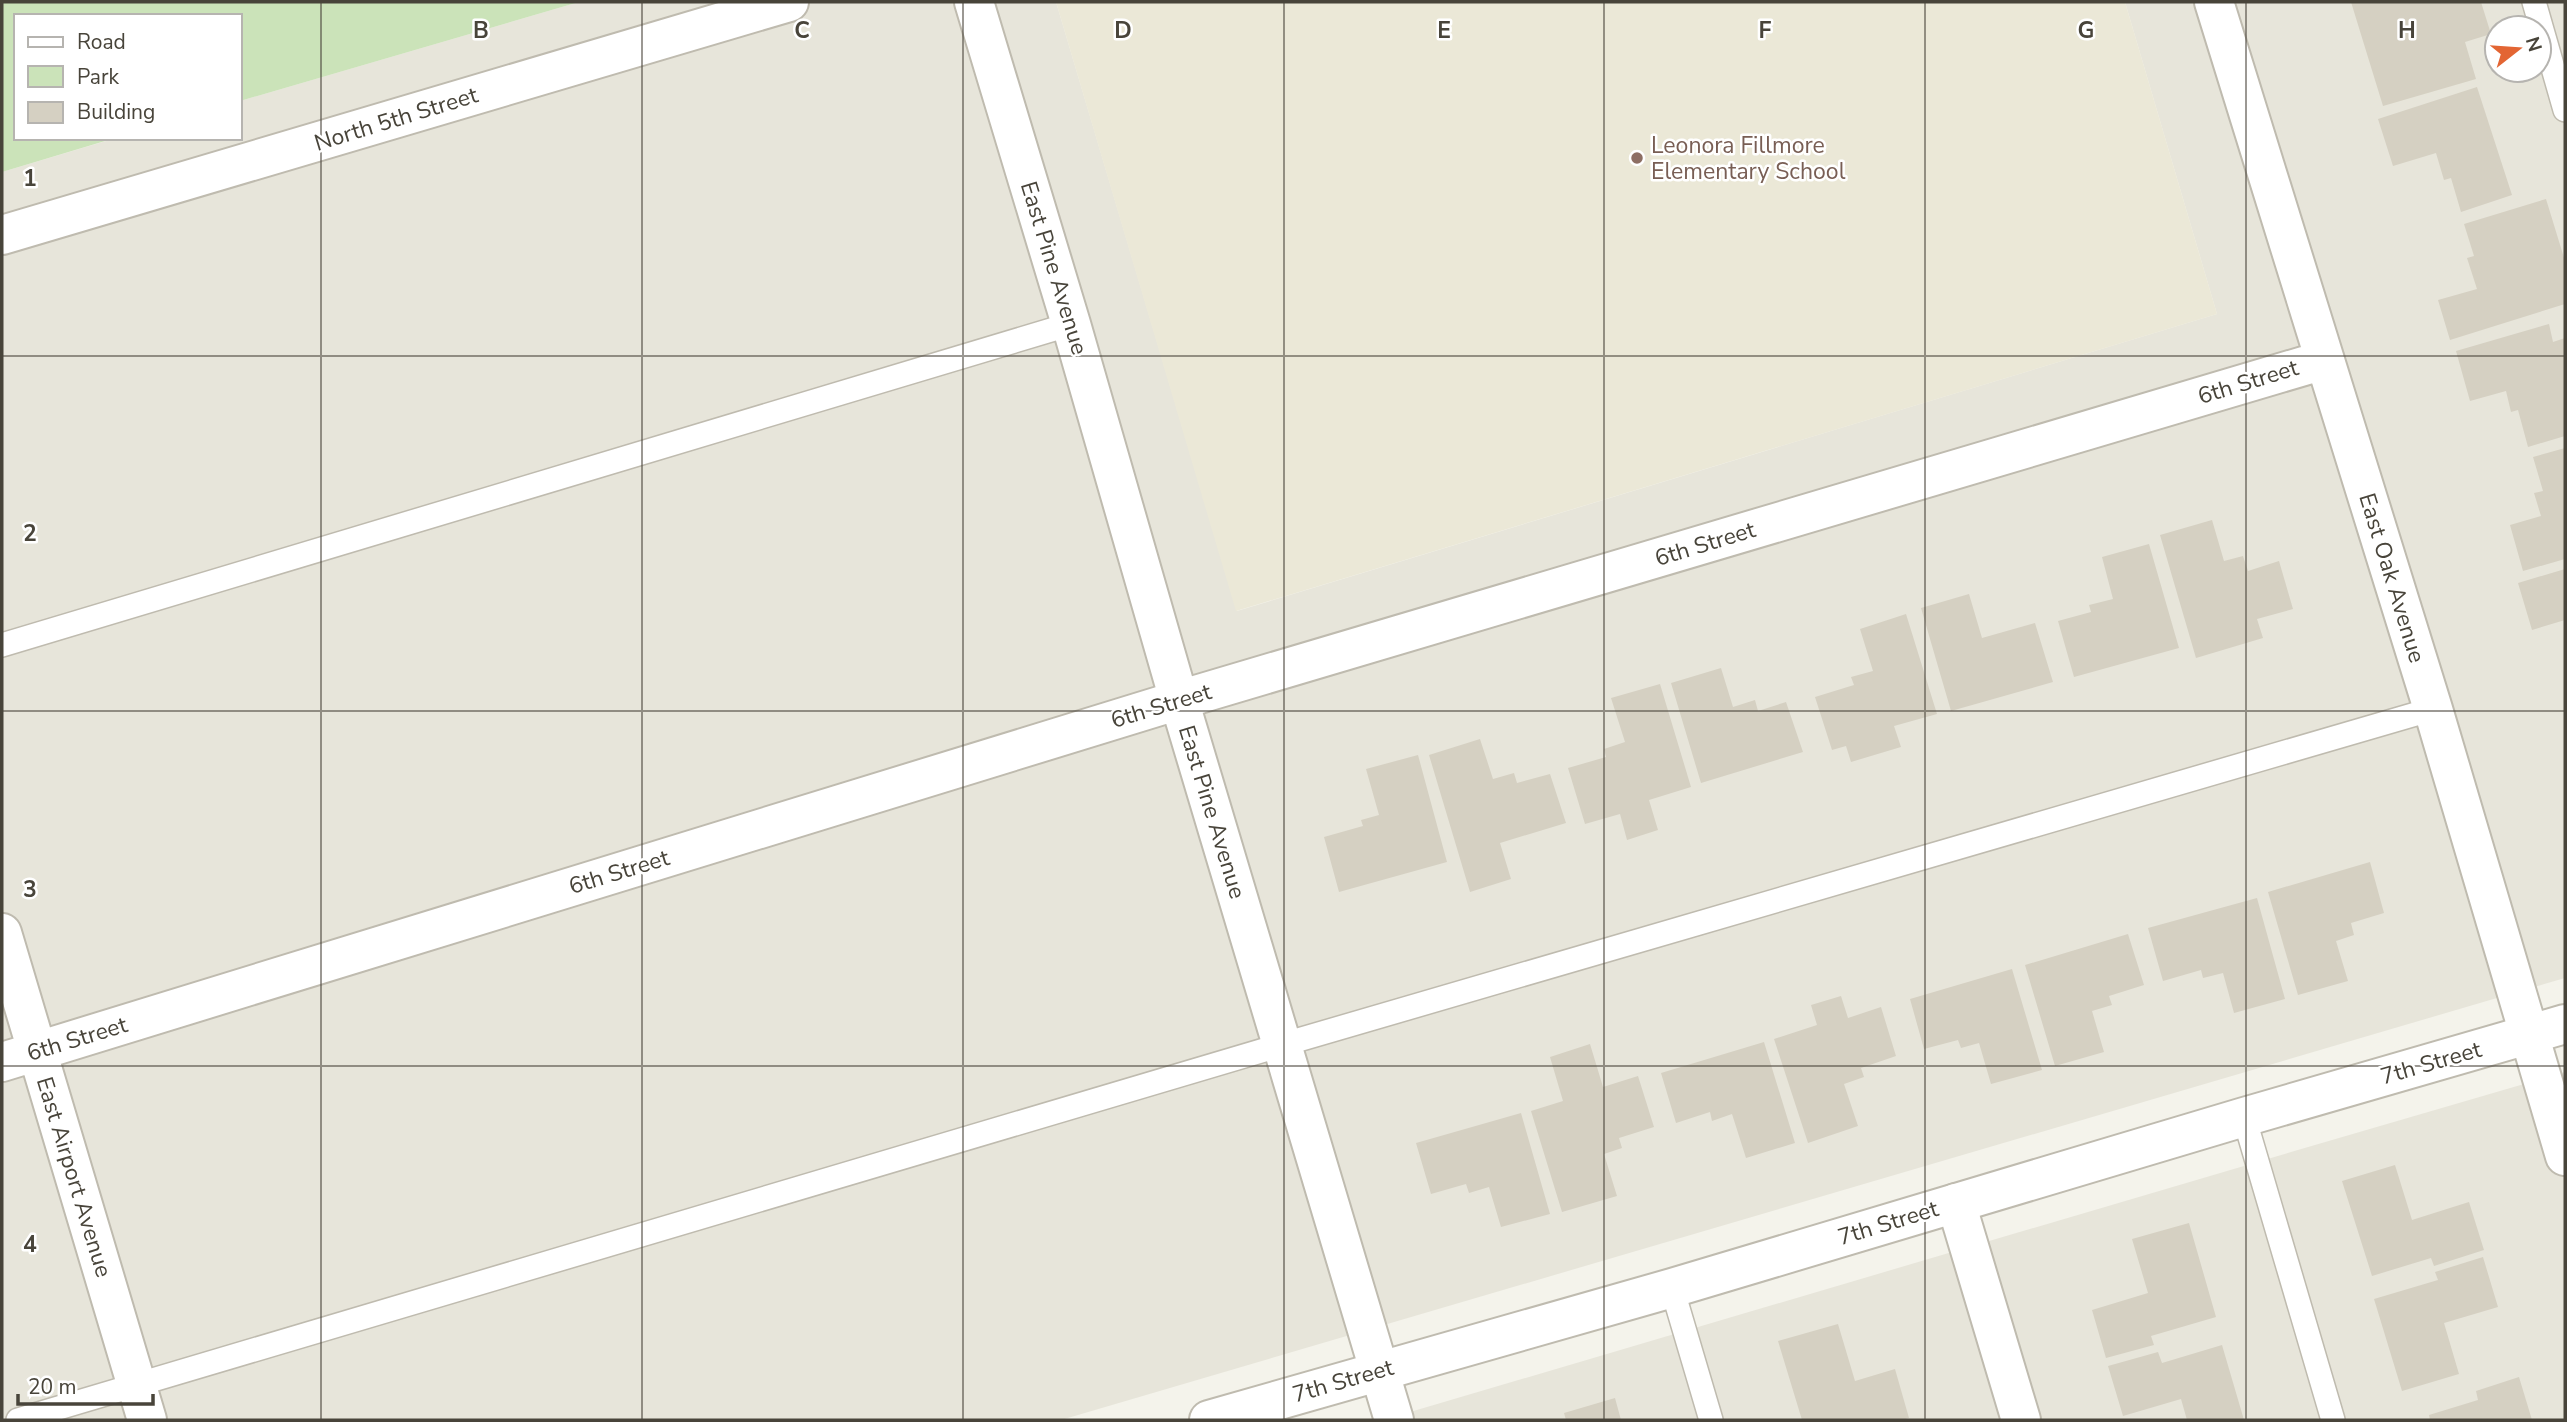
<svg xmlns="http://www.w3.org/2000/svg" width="2567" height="1422" font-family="'Nunito Sans',sans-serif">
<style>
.residential{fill:#e7e5da;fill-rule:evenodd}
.education{fill:#ebe8d7}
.green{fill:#cbe3b9}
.building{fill:#d5d0c2}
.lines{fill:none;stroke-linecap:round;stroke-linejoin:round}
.service-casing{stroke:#bfbbaf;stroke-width:26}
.minor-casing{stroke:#bfbbaf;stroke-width:42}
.tertiary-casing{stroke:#bfbbaf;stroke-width:42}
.service{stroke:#fff;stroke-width:23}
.minor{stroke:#fff;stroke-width:38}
.tertiary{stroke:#fff;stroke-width:38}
.grid{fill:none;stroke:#48443a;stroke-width:2;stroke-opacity:0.55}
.education-dot{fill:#8d6e63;stroke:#fff;stroke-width:2.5}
.labels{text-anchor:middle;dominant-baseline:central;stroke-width:5;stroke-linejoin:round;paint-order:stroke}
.street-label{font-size:23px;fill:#48443a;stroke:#fff}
.education-label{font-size:23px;fill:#785e54;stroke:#fff;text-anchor:start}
.grid-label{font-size:23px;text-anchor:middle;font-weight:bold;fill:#48443a;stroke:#fff;stroke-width:5;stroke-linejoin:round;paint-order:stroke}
</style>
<rect width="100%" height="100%" fill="#f4f3eb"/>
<path class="residential" d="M579,2H1056L1237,611L2217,314L2125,2H2565V978L1061,1420H2V172L116,138H240V101ZM2497,28H2539V70H2497Z
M2565,1072V1420H1383L2291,1152Z"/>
<path class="education" d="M1056,2H2125L2217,314L1236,611Z"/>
<path class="green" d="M2,2H579L240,101V16H16V138H115L2,172Z"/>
<path class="building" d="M2351,2H2481L2491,34L2465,42L2476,79L2383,106Z
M2477,87L2512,195L2461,212L2451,178L2444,180L2436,153L2393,166L2378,119Z
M2546,199L2565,261V304L2450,340L2438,300L2477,289L2467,258L2474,256L2464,224Z
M2549,324L2553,342L2565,338V436L2528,447L2518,410L2511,412L2506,391L2470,401L2456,351Z
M2565,448V559L2523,571L2510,525L2541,516L2534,493L2543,491L2533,457Z
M2212,520L2224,561L2243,556L2248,571L2279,561L2293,609L2257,619L2263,638L2196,658L2160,535Z
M2149,544L2179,648L2074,677L2058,621L2091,612L2089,605L2113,599L2102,557Z
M2565,569V620L2532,630L2518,583Z
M1969,594L1982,638L2035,623L2053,682L1951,711L1921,608Z
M1906,614L1937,714L1894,726L1901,747L1851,762L1846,746L1832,750L1815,697L1854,685L1851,677L1873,671L1860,629Z
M1721,668L1733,707L1755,700L1758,711L1786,702L1803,752L1701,783L1671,683Z
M1660,684L1691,787L1649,800L1658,830L1627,840L1620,814L1585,824L1568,768L1606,757L1604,749L1625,742L1611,698Z
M1480,739L1493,779L1514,773L1517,783L1550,774L1566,823L1500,843L1511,879L1470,892L1429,755Z
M1418,755L1447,862L1339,892L1324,837L1363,826L1361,820L1379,815L1366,769Z
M2370,862L2384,913L2351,923L2354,935L2336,941L2348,981L2298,995L2268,892Z
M2257,898L2285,999L2234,1013L2223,973L2203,978L2201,970L2163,981L2148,928Z
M2128,934L2144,985L2109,996L2112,1005L2092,1011L2104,1052L2055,1066L2025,965Z
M2012,969L2042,1070L1991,1084L1979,1043L1961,1048L1958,1040L1924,1049L1910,999Z
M1841,996L1848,1018L1881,1007L1896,1056L1861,1068L1864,1077L1844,1084L1858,1126L1808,1143L1774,1039L1817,1025L1811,1005Z
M1764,1042L1795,1143L1746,1158L1732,1114L1712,1121L1710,1112L1676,1123L1661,1073Z
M1590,1044L1603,1087L1638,1076L1654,1127L1619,1138L1622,1148L1604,1154L1617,1196L1562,1212L1531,1111L1563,1101L1550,1057Z
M1521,1113L1550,1214L1501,1227L1489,1187L1469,1193L1466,1184L1431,1194L1416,1143Z
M2395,1165L2412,1220L2469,1202L2484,1250L2434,1266L2431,1258L2372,1276L2342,1181Z
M2189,1223L2216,1317L2151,1336L2154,1345L2106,1358L2092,1310L2148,1293L2132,1239Z
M2483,1257L2498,1307L2444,1323L2459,1374L2402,1391L2374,1299L2438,1280L2435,1272Z
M1838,1324L1855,1381L1895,1369L1909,1418L1902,1420H1802L1778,1341Z
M2222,1345L2244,1420H2187L2181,1399L2123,1416L2108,1366L2158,1352L2162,1363Z
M2519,1377L2532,1420H2430L2429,1415L2478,1400L2476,1391Z
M1615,1398L1621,1420H1566L1564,1413Z"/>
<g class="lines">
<g class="service-casing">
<path id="service" d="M2534,2L2565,110
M2,645L1071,324
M2244,1117L2333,1420
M1672,1288L1711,1420
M18,1420L1281,1045L2433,709"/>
</g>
<g class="minor-casing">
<path id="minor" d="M974,2L1071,324L1179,700L1394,1420
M2214,2L2433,709L2565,1156
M2,235L789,2
M2,933L147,1420
M2,1062L1179,700L2324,360
M1956,1203L2021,1420"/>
</g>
<g class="tertiary-casing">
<path id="tertiary" d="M1209,1420L1672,1288L2244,1117L2565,1024"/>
</g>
<use href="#service" class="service"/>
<use href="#minor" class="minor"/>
<use href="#tertiary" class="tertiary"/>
</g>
<path class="grid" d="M321,2V1420M642,2V1420M963,2V1420M1284,2V1420M1604,2V1420M1925,2V1420M2246,2V1420M2,356H2565M2,711H2565M2,1066H2565"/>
<circle class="education-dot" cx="1637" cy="158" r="7"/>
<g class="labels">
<g class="street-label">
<text transform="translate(396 119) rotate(-17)">North 5th Street</text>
<text transform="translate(1054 268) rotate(73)">East Pine Avenue</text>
<text transform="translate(2248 382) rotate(-17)">6th Street</text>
<text transform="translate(1705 544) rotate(-17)">6th Street</text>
<text transform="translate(2392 578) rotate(73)">East Oak Avenue</text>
<text transform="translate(1161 706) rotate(-17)">6th Street</text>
<text transform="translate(1212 812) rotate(73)">East Pine Avenue</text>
<text transform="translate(619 872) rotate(-17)">6th Street</text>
<text transform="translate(77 1039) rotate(-17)">6th Street</text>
<text transform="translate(2431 1063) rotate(-16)">7th Street</text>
<text transform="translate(74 1177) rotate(73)">East Airport Avenue</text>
<text transform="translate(1888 1223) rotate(-17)">7th Street</text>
<text transform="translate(1343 1381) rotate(-16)">7th Street</text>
</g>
<g class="education-label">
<text x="1651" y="145">Leonora Fillmore<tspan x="1651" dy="26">Elementary School</tspan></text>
</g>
</g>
<g class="grid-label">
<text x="481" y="38">B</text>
<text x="802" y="38">C</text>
<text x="1123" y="38">D</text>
<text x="1444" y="38">E</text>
<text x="1765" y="38">F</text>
<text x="2086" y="38">G</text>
<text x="2407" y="38">H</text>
<text x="30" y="186">1</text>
<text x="30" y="541">2</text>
<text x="30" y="897">3</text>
<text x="30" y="1252">4</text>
</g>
<rect width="2567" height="1422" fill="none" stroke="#48443a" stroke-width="7"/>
<rect x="14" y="14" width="228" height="126" fill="#ffffff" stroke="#b6b4b0" stroke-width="2"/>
<rect x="28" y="37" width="35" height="10" fill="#ffffff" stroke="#b6b4b0" stroke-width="2"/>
<text x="77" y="49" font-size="21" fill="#48443a">Road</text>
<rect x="28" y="66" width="35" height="21" fill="#cbe3b9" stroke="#b6b4b0" stroke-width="2"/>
<text x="77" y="84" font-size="21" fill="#48443a">Park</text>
<rect x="28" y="102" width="35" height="21" fill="#d5d0c2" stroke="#b6b4b0" stroke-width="2"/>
<text x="77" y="119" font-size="21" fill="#48443a">Building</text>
<g transform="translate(2518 49) rotate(73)"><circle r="33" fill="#ffffff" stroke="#b6b4b0" stroke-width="2"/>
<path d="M0-5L12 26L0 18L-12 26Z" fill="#e36533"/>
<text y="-10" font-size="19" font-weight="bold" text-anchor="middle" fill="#48443a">N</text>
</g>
<path d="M18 1394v10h135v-10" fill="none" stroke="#48443a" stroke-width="3.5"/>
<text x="28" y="1394" font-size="21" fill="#48443a" stroke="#ffffff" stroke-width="5" paint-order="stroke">20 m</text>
</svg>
